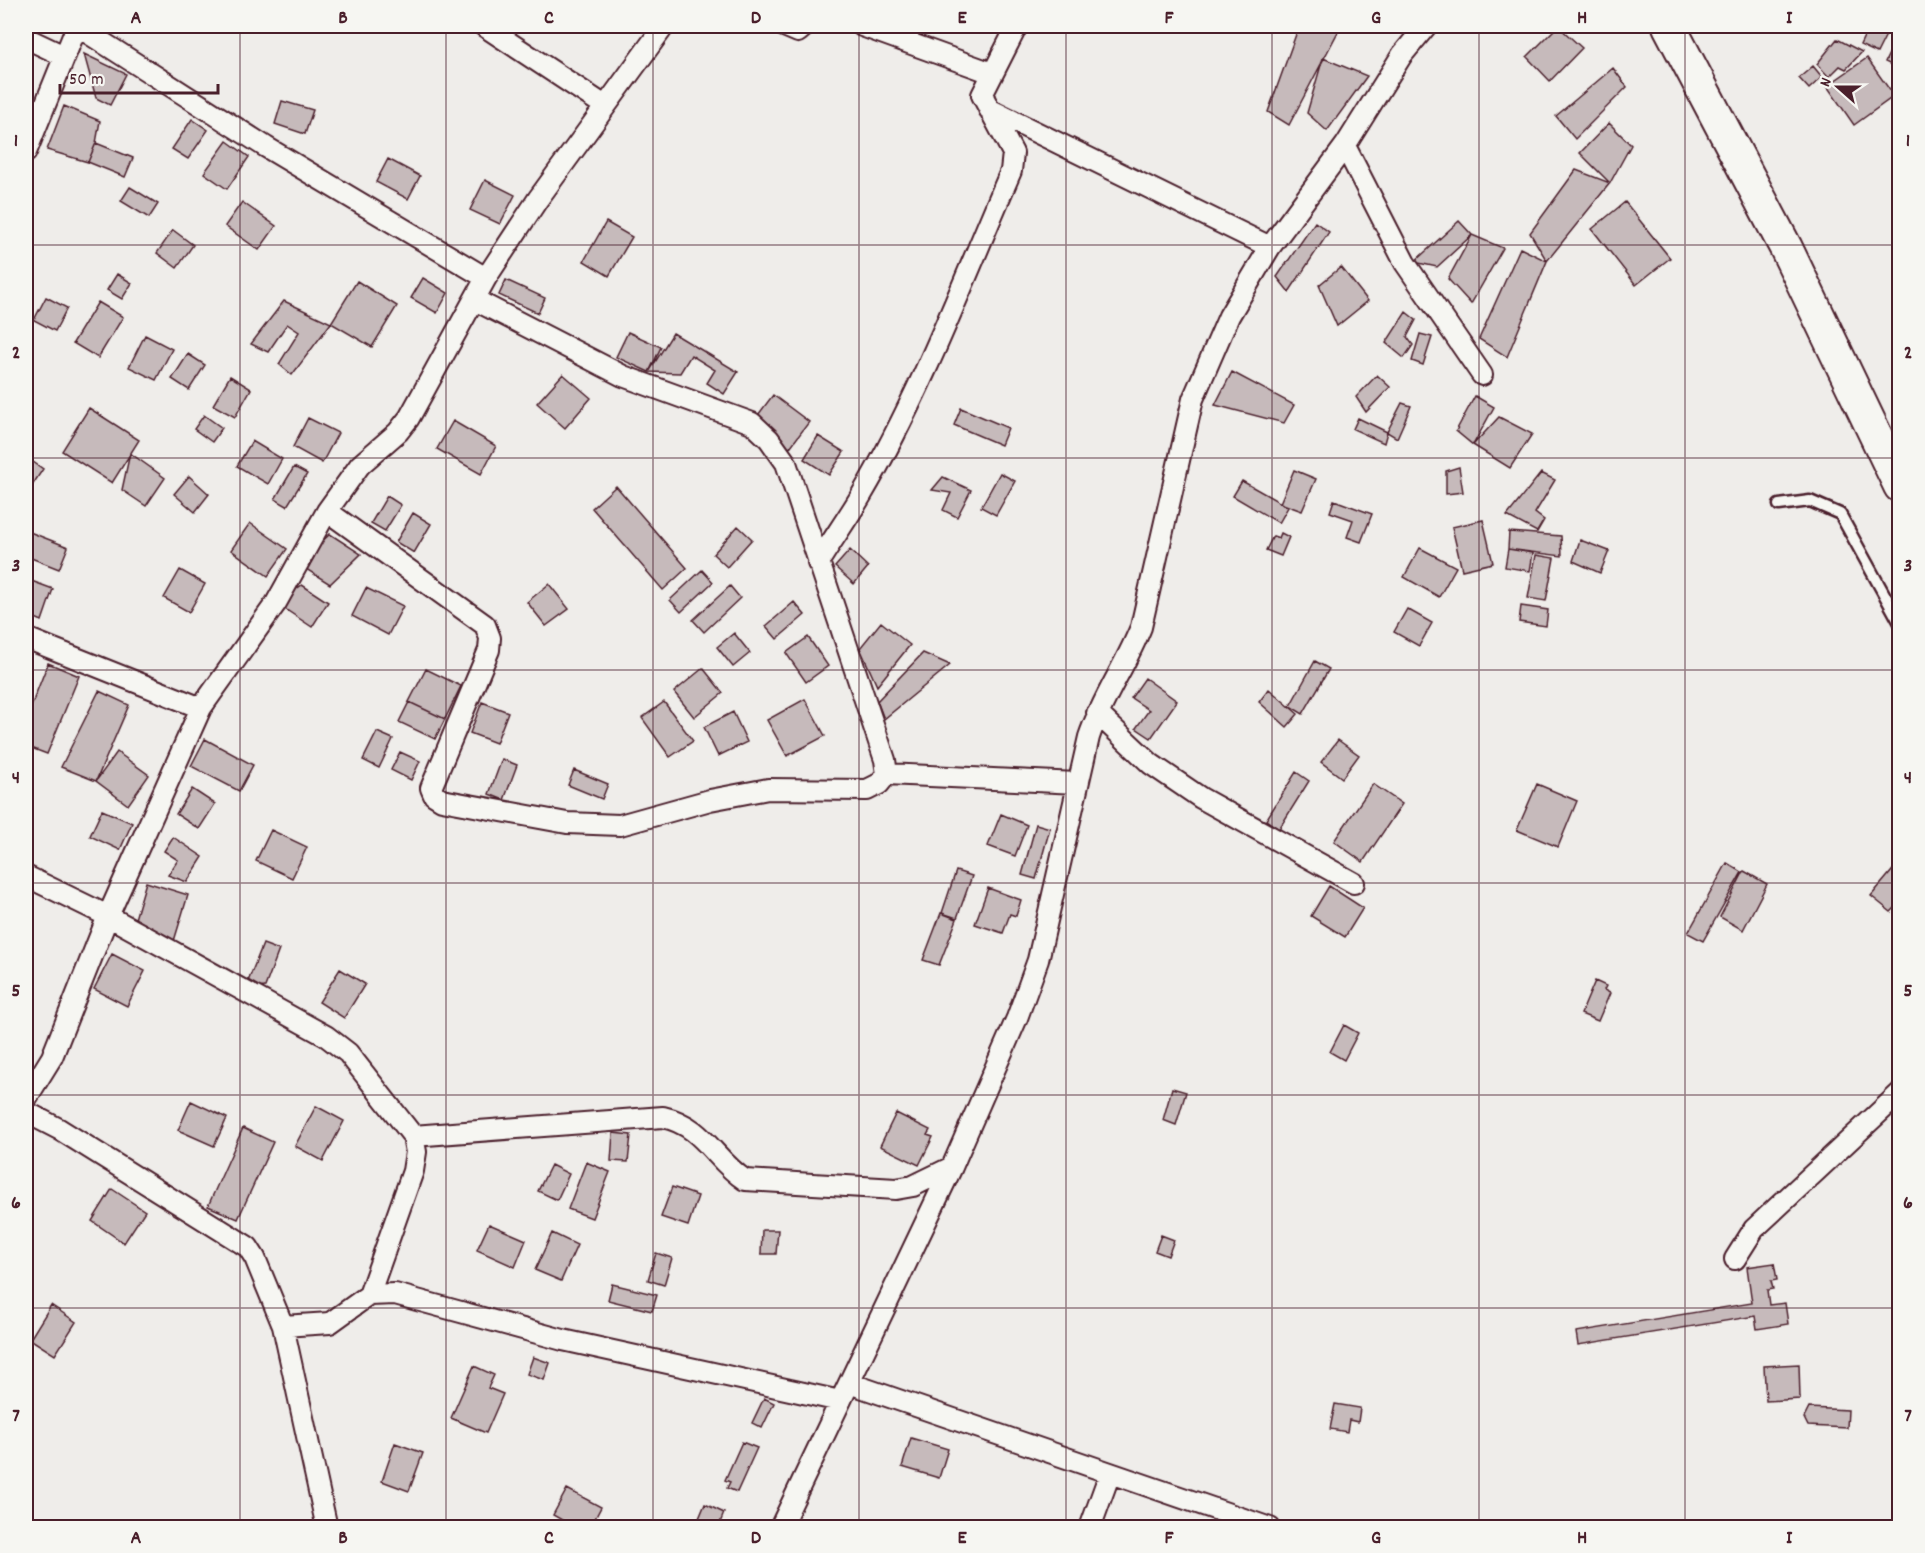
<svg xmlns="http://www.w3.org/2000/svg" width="1925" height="1553" font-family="Dekko,sans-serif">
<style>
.building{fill:#c6babb;stroke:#4a1f2b;stroke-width:1.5}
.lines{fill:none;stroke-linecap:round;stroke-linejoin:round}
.service-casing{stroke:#4a1f2b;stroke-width:15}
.minor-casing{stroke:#4a1f2b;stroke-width:24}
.primary-casing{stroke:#4a1f2b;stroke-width:36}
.service{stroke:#f6f6f2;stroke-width:10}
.minor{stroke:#f6f6f2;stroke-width:20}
.primary{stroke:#f6f6f2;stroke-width:32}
.grid{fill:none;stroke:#4a1f2b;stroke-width:1.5;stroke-opacity:0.55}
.neatline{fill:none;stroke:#4a1f2b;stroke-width:2}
.grid-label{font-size:20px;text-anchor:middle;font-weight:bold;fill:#4a1f2b}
</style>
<rect width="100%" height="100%" fill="#efedea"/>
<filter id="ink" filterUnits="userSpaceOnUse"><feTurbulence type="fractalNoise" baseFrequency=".0167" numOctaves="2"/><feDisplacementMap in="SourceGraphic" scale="12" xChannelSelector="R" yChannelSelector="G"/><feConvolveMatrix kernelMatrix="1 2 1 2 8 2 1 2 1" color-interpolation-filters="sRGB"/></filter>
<g filter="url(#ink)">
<path class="building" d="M1299,26H1341L1289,125L1268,112Z
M1558,26L1582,48L1550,81L1527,57Z
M1869,26L1887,33L1877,53L1860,45Z
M1900,31V69L1885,62Z
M1837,39L1862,52L1846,69L1840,66L1829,77L1817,64Z
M84,54L126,74L110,105L96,98Z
M1323,58L1367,76L1327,131L1307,113Z
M1867,58L1894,96L1854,125L1827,86Z
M1813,66L1822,77L1809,89L1799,78Z
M1613,68L1627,87L1575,139L1556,116Z
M282,101L313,110L305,134L275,124Z
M64,106L100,121L96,143L88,162L47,150Z
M192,119L208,130L188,159L172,149Z
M1609,123L1631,145L1610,183L1580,153Z
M227,141L249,157L227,189L204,173Z
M96,143L133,158L125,177L88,162Z
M388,159L420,176L408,199L376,182Z
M1576,170L1610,183L1547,261L1530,233Z
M485,180L515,195L500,224L470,210Z
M130,187L158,204L149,218L121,201Z
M242,202L276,226L259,250L225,226Z
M1625,202L1670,258L1636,285L1592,229Z
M1459,221L1472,235L1437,267L1414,262Z
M606,222L632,237L609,276L584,261Z
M1315,222L1329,232L1289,292L1277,277Z
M173,230L193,245L177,268L157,253Z
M1472,235L1503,248L1471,304L1448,279Z
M1520,248L1547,261L1507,357L1479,339Z
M1341,267L1368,301L1337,326L1319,285Z
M117,274L132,283L122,299L107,290Z
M423,278L448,293L437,313L411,298Z
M506,280L545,298L538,313L499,295Z
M357,281L397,306L372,347L331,323Z
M46,297L67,308L55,331L34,320Z
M284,301L331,323L292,375L279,364L299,332L287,324L268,352L251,344Z
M98,302L123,317L98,358L73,343Z
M1406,312L1416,320L1407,337L1413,345L1404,358L1386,343Z
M628,332L661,347L649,372L616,357Z
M673,333L738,372L724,394L707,383L715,370L691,355L680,373L649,372Z
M1420,334L1432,337L1423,365L1412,361Z
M145,335L172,349L156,380L129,367Z
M188,354L205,365L189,390L172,379Z
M1232,372L1294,405L1284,423L1215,405Z
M563,374L591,398L565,428L537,403Z
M1377,375L1390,387L1366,412L1356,397Z
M230,376L251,389L235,417L213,405Z
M773,395L809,422L788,450L752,423Z
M1475,396L1494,407L1473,445L1456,431Z
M1402,403L1411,406L1397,438L1387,432Z
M89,408L139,440L112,483L62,451Z
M961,408L1008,428L1001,445L954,425Z
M204,415L222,428L212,442L194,429Z
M1499,417L1532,434L1510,468L1473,445Z
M308,418L338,433L322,463L293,447Z
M1358,418L1387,432L1384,443L1353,429Z
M453,421L496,446L481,474L437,449Z
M818,436L844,452L829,475L804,459Z
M252,441L282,459L268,484L237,466Z
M130,453L165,478L146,506L122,490Z
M26,457L43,469L26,495Z
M294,467L307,474L287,506L275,499Z
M1459,467L1463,492L1446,494V471Z
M1294,470L1316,479L1302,511L1280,503Z
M1000,473L1015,481L996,515L981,507Z
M1541,473L1555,480L1535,513L1544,520L1537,532L1507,516Z
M189,476L209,494L195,512L174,494Z
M943,477L971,490L957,517L943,510L951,493L932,490Z
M1242,481L1288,507L1279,523L1233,496Z
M616,486L687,568L663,590L592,508Z
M387,496L401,505L385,531L371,523Z
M1334,500L1372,514L1361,542L1347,537L1353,520L1330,512Z
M413,513L431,524L414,553L396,542Z
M1483,520L1493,563L1462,570L1452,527Z
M250,523L287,549L268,576L231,550Z
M738,526L752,539L727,567L713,554Z
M27,531L68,547L59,569L26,556Z
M1509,532L1561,536L1562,556L1508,549Z
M1281,533L1289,537L1281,556L1266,550L1273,536L1279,538Z
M330,534L361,554L330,584L298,564Z
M1580,540L1609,551L1600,573L1573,561Z
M1420,548L1456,567L1439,597L1404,577Z
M1508,549L1533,553L1530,571L1505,567Z
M850,550L868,567L854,584L835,567Z
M1536,555L1554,558L1546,601L1528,598Z
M180,570L205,584L189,612L164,598Z
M702,570L713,582L681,612L670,600Z
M26,579L53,589L42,621L26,614Z
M549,584L569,609L546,626L527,602Z
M302,585L328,602L312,627L276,603Z
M730,586L740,598L704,632L693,620Z
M366,588L403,606L388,635L352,616Z
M794,602L805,615L777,639L766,626Z
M1521,606L1548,610L1546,626L1519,622Z
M1407,609L1432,623L1419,646L1394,632Z
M881,622L910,645L877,686L860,648Z
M734,633L750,653L733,667L717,647Z
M808,637L828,666L806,682L786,653Z
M923,653L950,665L884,719L877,701Z
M1315,661L1329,669L1303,714L1290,706Z
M48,663L79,676L47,754L26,746V719Z
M703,668L723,693L694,717L674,692Z
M426,669L461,686L445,719L409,702Z
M1145,678L1177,701L1151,738L1136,728L1149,710L1131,698Z
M1269,689L1298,714L1287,727L1259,702Z
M99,691L129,705L96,781L61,767Z
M805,699L825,736L787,756L767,720Z
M409,702L445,719L435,739L399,722Z
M482,702L508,712L496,743L470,733Z
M664,702L693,741L670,757L642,718Z
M733,712L747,742L718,756L704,727Z
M377,732L393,739L379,768L363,760Z
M205,739L253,765L239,791L191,766Z
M1338,740L1359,755L1342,778L1321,762Z
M117,752L149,775L128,805L96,781Z
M400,752L420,761L411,780L391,770Z
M502,759L517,765L504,800L489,794Z
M574,770L608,784L602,799L568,785Z
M1296,772L1309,781L1279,829L1266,820Z
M1373,784L1402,804L1363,862L1334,841Z
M1537,784L1577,801L1558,847L1517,830Z
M192,789L215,804L199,829L176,814Z
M102,810L132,823L120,850L90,836Z
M1001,814L1027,825L1015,856L988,846Z
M1036,824L1050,828L1036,879L1022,875Z
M271,830L307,847L292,878L256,861Z
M173,837L203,857L187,882L168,875L178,860L164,851Z
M1727,863L1742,872L1703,941L1688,933Z
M1897,865L1900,867V903L1891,912L1871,896Z
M956,871L972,876L957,918L942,913Z
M1744,871L1767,884L1743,930L1720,917Z
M146,882L188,895L174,941L132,929Z
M1329,886L1363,908L1345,937L1311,916Z
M988,888L1021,900L1016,916L1010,914L1003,933L975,924Z
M26,902L34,906L26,924Z
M941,913L957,919L939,965L923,960Z
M263,944L279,950L265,987L245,989Z
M112,954L145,971L127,1006L94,989Z
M340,969L365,984L344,1018L319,1002Z
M1595,981L1606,986L1604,990L1610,993L1598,1021L1581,1014Z
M26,1002L32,1005L26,1020Z
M1344,1025L1358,1033L1344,1060L1330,1052Z
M1172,1088L1186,1092L1176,1125L1163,1120Z
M191,1101L227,1118L214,1146L178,1130Z
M316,1106L344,1121L323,1161L295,1146Z
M896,1113L930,1130L927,1135L933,1137L919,1165L880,1146Z
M243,1128L273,1142L238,1219L208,1206Z
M613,1133L631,1135L628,1162L611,1161Z
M586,1162L610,1172L592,1218L568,1209Z
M551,1165L569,1174L557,1200L538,1191Z
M672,1187L698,1196L688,1226L661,1217Z
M112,1189L145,1211L124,1243L92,1221Z
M489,1224L526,1240L515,1267L477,1250Z
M762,1230H778L776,1254H761Z
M552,1233L577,1245L561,1281L535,1270Z
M1161,1235L1174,1240L1168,1256L1155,1251Z
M656,1253L672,1258L664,1285L648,1280Z
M1774,1263L1777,1280L1771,1281L1773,1289L1767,1290L1769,1305L1785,1303L1788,1324L1757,1329L1755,1316L1578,1345L1576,1332L1752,1303L1747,1267Z
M612,1284L657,1295L652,1311L608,1300Z
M51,1305L76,1322L55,1355L30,1339Z
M533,1357L550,1363L544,1380L527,1374Z
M1799,1364L1800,1399L1766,1401L1764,1366Z
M474,1366L494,1375L488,1388L503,1394L486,1433L451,1418Z
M764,1398L774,1403L762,1428L752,1423Z
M1335,1404L1360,1408L1358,1422L1349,1420L1347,1432L1330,1429Z
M1809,1408L1848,1410L1847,1428L1808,1426L1804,1418Z
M911,1438L948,1449L939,1478L902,1467Z
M742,1442L757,1448L737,1492L727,1488L730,1482L725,1480Z
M395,1443L423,1453L409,1491L382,1481Z
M567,1489L601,1507L590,1528H576L553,1515Z
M705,1504L724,1513L718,1528H695Z"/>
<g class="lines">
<g class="service-casing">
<path id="service" d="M1779,505L1810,501L1840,514L1900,623"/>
</g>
<g class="minor-casing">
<path id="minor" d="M77,26L266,147L486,278
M484,26L605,106
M784,26L798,32L805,26
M862,26L992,73
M26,38L64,56
M989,109L1270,247
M1345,146L1405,263L1482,375
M26,152L77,26
M327,511L485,625L490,638L489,650L431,788L434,795L442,800L567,823L620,825L710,800L768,789L867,790L879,784L887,774L885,760L786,463L769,439L752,423L623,376L475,300
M818,563C832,540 848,518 862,494C922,392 964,279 1011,171L1013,153L982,95L1017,26
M26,638L201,708
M1097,713L1151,764L1201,798L1354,883
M887,774L1077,783
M26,876L108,916L326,1036L348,1053L413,1136L416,1152L413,1171L369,1295
M26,1099L52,1057L108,916L201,708L276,603L327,511L360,465L398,432L409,418L486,278L538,199L664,26
M26,1112L59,1129L248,1247L255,1258L283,1326L327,1528
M413,1136L663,1117C704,1126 713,1159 745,1180L896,1189L913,1186L952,1167
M1735,1259L1754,1229L1900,1093
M283,1326L330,1323L369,1295L395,1294L563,1340L840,1401
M849,1383L1270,1528
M780,1528L952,1167L1017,1018L1038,960L1089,737C1102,698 1126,665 1141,627L1193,399L1229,316L1270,247L1345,146L1402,55L1426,26
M1090,1528L1110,1473"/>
</g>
<g class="primary-casing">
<path id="primary" d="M1669,26L1786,248L1900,486"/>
</g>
<use href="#service" class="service"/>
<use href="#minor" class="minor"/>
<use href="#primary" class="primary"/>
</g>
</g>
<path class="grid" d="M240,26V1528M446,26V1528M653,26V1528M859,26V1528M1066,26V1528M1272,26V1528M1479,26V1528M1685,26V1528M26,245H1900M26,458H1900M26,670H1900M26,883H1900M26,1095H1900M26,1308H1900"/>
<rect width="1925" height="1553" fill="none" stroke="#f6f6f2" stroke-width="66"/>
<g transform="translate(1838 87) rotate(291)" stroke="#f6f6f2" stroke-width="4.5" paint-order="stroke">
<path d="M0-4.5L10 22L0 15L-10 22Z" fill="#4a1f2b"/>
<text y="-9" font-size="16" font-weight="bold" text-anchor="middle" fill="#4a1f2b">N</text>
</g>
<path d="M60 84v9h158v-9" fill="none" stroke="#4a1f2b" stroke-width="3"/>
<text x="69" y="84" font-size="18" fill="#4a1f2b" stroke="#f6f6f2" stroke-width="4.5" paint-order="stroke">50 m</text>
<rect x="33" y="33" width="1859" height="1487" class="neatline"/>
<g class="grid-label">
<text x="136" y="23">A</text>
<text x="343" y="23">B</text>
<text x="549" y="23">C</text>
<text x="756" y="23">D</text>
<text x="962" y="23">E</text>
<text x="1169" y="23">F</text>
<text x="1376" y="23">G</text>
<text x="1582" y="23">H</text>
<text x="1789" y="23">I</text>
<text x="16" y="146">1</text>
<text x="1908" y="146">1</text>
<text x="16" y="358">2</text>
<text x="1908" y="358">2</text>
<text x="16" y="571">3</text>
<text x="1908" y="571">3</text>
<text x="16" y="783">4</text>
<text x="1908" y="783">4</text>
<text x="16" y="996">5</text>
<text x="1908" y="996">5</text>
<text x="16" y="1208">6</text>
<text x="1908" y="1208">6</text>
<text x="16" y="1421">7</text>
<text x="1908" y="1421">7</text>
<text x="136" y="1543">A</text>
<text x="343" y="1543">B</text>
<text x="549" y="1543">C</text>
<text x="756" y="1543">D</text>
<text x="962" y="1543">E</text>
<text x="1169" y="1543">F</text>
<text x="1376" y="1543">G</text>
<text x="1582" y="1543">H</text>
<text x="1789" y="1543">I</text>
</g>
</svg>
